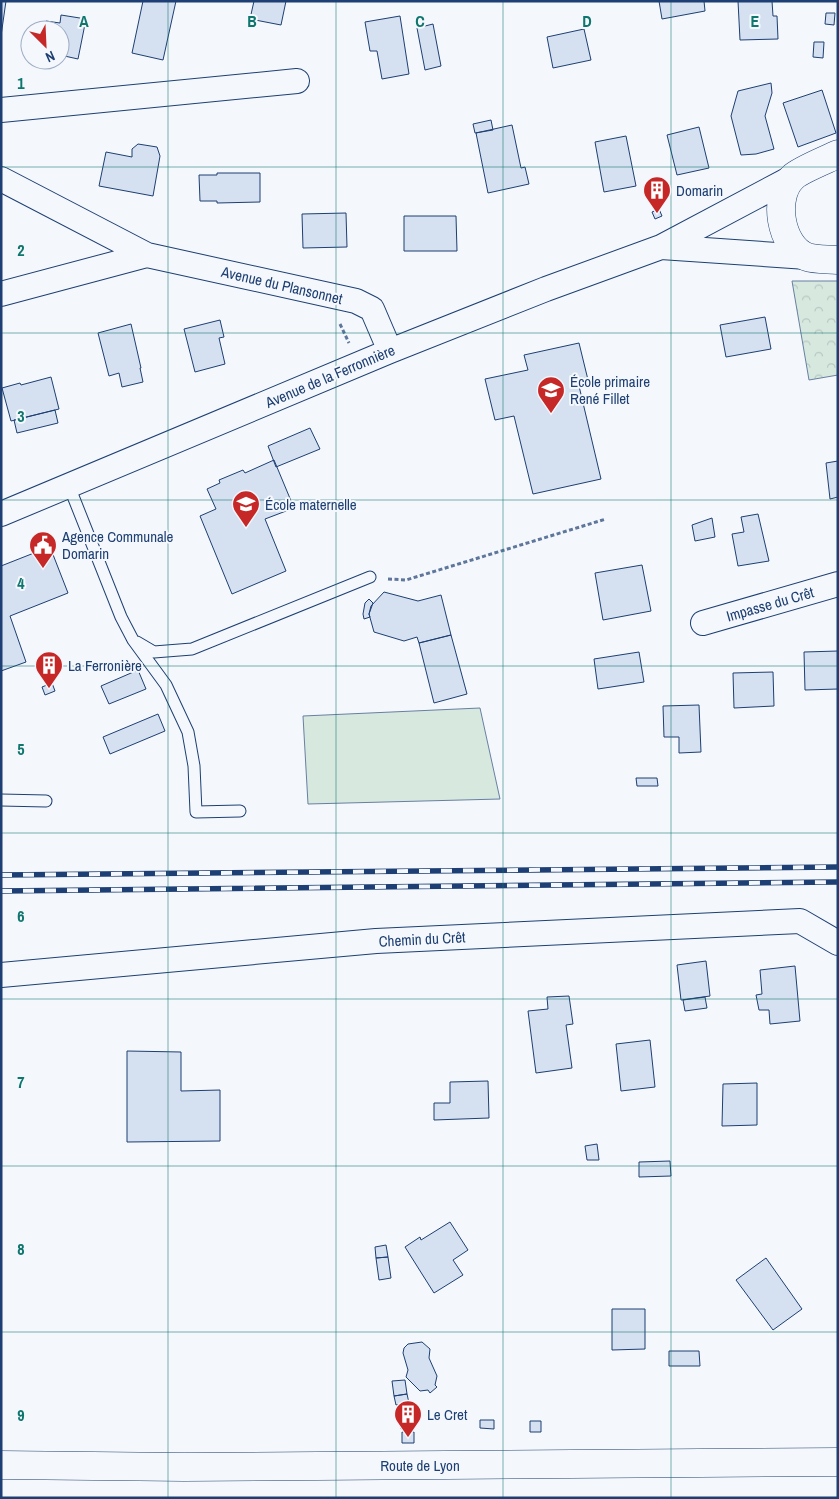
<svg xmlns="http://www.w3.org/2000/svg" width="839" height="1499" font-family="'Archivo Narrow',sans-serif">
<style>
.park{fill:url(#park-crowns);stroke:#687fa3}
.garden{fill:#d7e8df;stroke:#687fa3}
.building{fill:#d5e0f0;stroke:#1d3f73}
.lines{fill:none;stroke-linecap:round;stroke-linejoin:round}
.lane-casing{stroke:#1d3f73;stroke-width:13}
.street-casing{stroke:#1d3f73;stroke-width:26}
.secondary-casing{stroke:#1d3f73;stroke-width:29}
.path{stroke:#5e769c;stroke-width:3;stroke-dasharray:4 2.5;stroke-linecap:butt}
.lane{stroke:#f4f7fb;stroke-width:11}
.street{stroke:#f4f7fb;stroke-width:24}
.secondary{stroke:#f4f7fb;stroke-width:28}
.rail-casing{stroke:#1d3f73;stroke-width:5.5}
.rail{stroke:#f4f7fb;stroke-width:4;stroke-dasharray:11;stroke-linecap:butt}
.grid{fill:none;stroke:#0f766e;stroke-width:1;stroke-opacity:0.55}
.labels{text-anchor:middle;dominant-baseline:central;stroke-width:4;stroke-linejoin:round;paint-order:stroke}
.poi-label{font-size:15px;fill:#1d3f73;stroke:#f4f7fb;text-anchor:start}
.street-label{font-size:15px;fill:#1d3f73;stroke:#f4f7fb}
.grid-label{font-size:16px;text-anchor:middle;font-weight:bold;fill:#0f766e;stroke:#f4f7fb;stroke-width:4;stroke-linejoin:round;paint-order:stroke}
</style>
<defs>
<pattern id="park-crowns" width="20" height="18" patternUnits="userSpaceOnUse" patternTransform="scale(1.25)"><rect width="20" height="18" fill="#d7e8df"/><path d="M2 6a3 3 0 1 1 6 0M12 15a3 3 0 1 1 6 0" fill="none" stroke="#b8c8c3"/></pattern>
</defs>
<rect width="100%" height="100%" fill="#f4f7fb"/>
<path class="park" d="M792,281H838V375L809,380Z"/>
<path class="garden" d="M480,708L500,799L308,804L303,716Z"/>
<path class="building" d="M1,1H6L1,36Z
M143,1H176L163,60L132,53Z
M254,1H286L281,25L250,19Z
M659,1H704L705,11L662,19Z
M738,1H772L773,16H777L778,39L740,40Z
M826,13H835L834,25L825,24Z
M61,15L86,19L78,59L60,55V30H45L46,21L60,23Z
M400,16L409,74L382,79L377,51H370L365,22Z
M433,24L441,66L425,70L417,28Z
M584,29L591,60L553,68L547,37Z
M814,42H824L823,58L813,57Z
M771,83L772,93L765,116L774,149L756,154L741,155L731,116L738,91Z
M822,90L836,133L798,147L783,103Z
M491,120L493,130L475,133L473,124Z
M512,125L521,168L525,167L529,184L488,193L476,133Z
M699,127L709,168L677,175L667,135Z
M626,136L636,186L604,192L595,142Z
M138,144L157,147L160,156L153,196L99,186L106,152L132,157V149Z
M217,173H260V202L217,203V201H200L199,175H217Z
M659,209L662,216L655,219L652,212Z
M346,213L347,247L303,248L302,214Z
M404,216H456L457,251H404Z
M765,317L771,349L726,357L720,325Z
M220,320L224,337L219,338L225,364L195,372L184,329Z
M131,324L141,368H140L143,382L122,387L119,373L109,376L98,333Z
M579,343L589,384L579,386L601,479L533,494L514,416L495,420L485,379L528,370L524,355Z
M51,377L59,409L11,421L2,388L20,383L21,385Z
M55,410L58,423L17,433L14,420Z
M310,428L320,449L276,467L268,446Z
M274,460L294,508L265,519L286,571L232,594L200,516L216,509L207,489L220,483L219,480L243,470L245,473Z
M838,461V497L830,499L826,463Z
M758,514L769,561L738,566L732,534L744,532L741,517Z
M712,518L715,537L695,541L692,525Z
M52,552L68,593L10,616L26,662L1,671V566L34,553L36,558Z
M642,565L651,611L603,620L595,573Z
M384,592L418,601L441,595L451,635L419,643L417,637L404,641L374,632L369,614L371,606Z
M369,599L373,603L369,614L370,617L364,619L363,614L365,603Z
M451,635L467,694L434,703L419,643Z
M838,651V689L805,690L804,652Z
M639,652L644,682L598,689L594,659Z
M138,670L146,689L109,704L101,686Z
M773,672L774,706L734,708L733,673Z
M52,683L55,691L45,695L42,687Z
M699,705L701,752L679,753V737H664L663,706Z
M158,714L165,731L110,754L103,737Z
M636,778H657L658,786H637Z
M706,961L710,996L681,1000L677,965Z
M795,966L800,1021L770,1024L769,1010H759L756,995L762,994L760,970Z
M569,996L573,1024L566,1025L572,1068L536,1073L528,1011L548,1009L547,997Z
M705,997L707,1008L685,1011L683,1000Z
M650,1040L655,1087L621,1091L616,1044Z
M127,1051L181,1052V1091L220,1090V1141L127,1142Z
M488,1081L489,1118L434,1120V1103H450V1082Z
M757,1083V1125L722,1126L723,1084Z
M597,1144L599,1160H587L585,1146Z
M670,1161L671,1176L639,1177V1162Z
M450,1222L468,1250L453,1260L463,1275L434,1293L405,1247L420,1237L421,1240Z
M386,1245L388,1257L376,1258L375,1247Z
M388,1257L391,1278L379,1280L376,1258Z
M766,1258L802,1309L773,1330L736,1280Z
M612,1309H645V1349L612,1350Z
M422,1342L430,1349L429,1358L437,1376L435,1385L437,1387L430,1393L428,1390L420,1391L406,1377L408,1370L403,1353L404,1348L408,1344Z
M669,1351H699L700,1366H669Z
M405,1380L407,1394L394,1396L392,1381Z
M407,1394L409,1403L396,1405L394,1396Z
M413,1419V1428L401,1429V1420Z
M480,1420H494V1429L480,1428Z
M530,1421H541V1432H530Z
M402,1432H414V1443H402Z"/>
<g class="lines">
<g class="lane-casing">
<path id="lane" d="M69,486L121,617L133,640L166,685L188,732L194,766L196,812L240,811
M137,642L154,652L192,649L370,577
M1,800L46,801"/>
</g>
<g class="street-casing">
<path id="street" d="M1,110L297,81
M1,179L147,255L356,301L372,309L390,351
M661,247L807,257
M1,294L147,255
M1,514L390,351L546,289L661,247L793,177
M703,623L838,584
M1,975L376,941L800,921L838,943"/>
</g>
<g class="secondary-casing">
<path id="secondary" d="M838,154C828,159 800,170 793,177C772,196 780,247 807,257C816,260 828,259 838,260
M1,1465L184,1467L838,1462"/>
</g>
<path class="path" d="M340,324L349,343
M388,579L406,580L606,519"/>
<use href="#lane" class="lane"/>
<use href="#street" class="street"/>
<use href="#secondary" class="secondary"/>
<g class="rail-casing">
<path id="rail" d="M1,875L838,867
M1,891L838,882"/>
</g>
<use href="#rail" class="rail"/>
</g>
<path class="grid" d="M168,1V1498M336,1V1498M503,1V1498M671,1V1498M1,167H838M1,333H838M1,500H838M1,666H838M1,833H838M1,999H838M1,1166H838M1,1332H838"/>
<defs>
<g id="building-pin" transform="scale(1.4375)"><path d="M0 17L-7.5 6A9.5 9.5 0 1 1 7.5 6Z" fill="#c62828" stroke="#f4f7fb"/><path d="M-4-6H4V6H1V3H-1V6H-4ZM-2.5-4.3h1.7v1.8h-1.7ZM.8-4.3h1.7v1.8H.8ZM-2.5-1h1.7V.8h-1.7ZM.8-1h1.7V.8H.8Z" fill="#fff"/></g>
<g id="school-pin" transform="scale(1.4375)"><path d="M0 17L-7.5 6A9.5 9.5 0 1 1 7.5 6Z" fill="#c62828" stroke="#f4f7fb"/><path d="M0-5L7-2L0 1L-7-2ZM-4 1L0 2.5L4 1V4Q0 6-4 4Z" fill="#fff"/></g>
<g id="civic-pin" transform="scale(1.4375)"><path d="M0 17L-7.5 6A9.5 9.5 0 1 1 7.5 6Z" fill="#c62828" stroke="#f4f7fb"/><path d="M-.6-6.5H3V-4.5H.6V-3L4-1V1h2V6H-6V1h2V-1L-.6-3ZM-1.2 2.5V6h2.4V2.5Z" fill="#fff"/></g>
</defs>
<g fill-rule="evenodd">
<use href="#building-pin" x="657" y="190"/>
<use href="#school-pin" x="551" y="390"/>
<use href="#school-pin" x="246" y="504"/>
<use href="#civic-pin" x="43" y="545"/>
<use href="#building-pin" x="49" y="665"/>
<use href="#building-pin" x="408" y="1414"/>
</g>
<g class="labels">
<g class="poi-label">
<text x="676" y="190">Domarin</text>
<text x="570" y="381">École primaire<tspan x="570" dy="17">René Fillet</tspan></text>
<text x="265" y="504">École maternelle</text>
<text x="62" y="536">Agence Communale<tspan x="62" dy="17">Domarin</tspan></text>
<text x="68" y="665">La Ferronière</text>
<text x="427" y="1414">Le Cret</text>
</g>
<g class="street-label">
<text transform="translate(282 285) rotate(13)">Avenue du Plansonnet</text>
<text transform="translate(330 376) rotate(-23)">Avenue de la Ferronnière</text>
<text transform="translate(770 604) rotate(-16)">Impasse du Crêt</text>
<text transform="translate(422 939) rotate(-3)">Chemin du Crêt</text>
<text x="420" y="1465">Route de Lyon</text>
</g>
</g>
<g class="grid-label">
<text x="84" y="27">A</text>
<text x="252" y="27">B</text>
<text x="420" y="27">C</text>
<text x="587" y="27">D</text>
<text x="755" y="27">E</text>
<text x="21" y="89">1</text>
<text x="21" y="256">2</text>
<text x="21" y="422">3</text>
<text x="21" y="589">4</text>
<text x="21" y="755">5</text>
<text x="21" y="922">6</text>
<text x="21" y="1088">7</text>
<text x="21" y="1255">8</text>
<text x="21" y="1421">9</text>
</g>
<rect width="839" height="1499" fill="none" stroke="#1d3f73" stroke-width="5"/>
<g transform="translate(45 45) rotate(156)"><circle r="24" fill="#f4f7fb" stroke="#9eadc5"/>
<path d="M0-4L9 19L0 12L-9 19Z" fill="#c62828"/>
<text y="-8" font-size="14" font-weight="bold" text-anchor="middle" fill="#1d3f73">N</text>
</g>
</svg>
